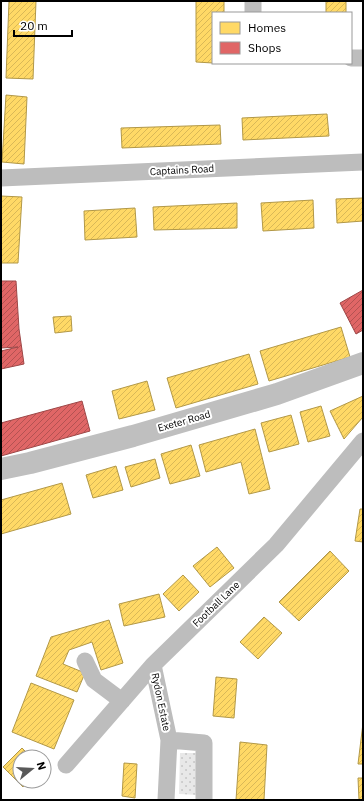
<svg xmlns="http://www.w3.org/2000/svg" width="364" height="801" font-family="'IBM Plex Sans',sans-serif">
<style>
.green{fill:url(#green-dots)}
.homes{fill:url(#homes-hatch);stroke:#b29847}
.shops{fill:url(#shops-hatch);stroke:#9d4747}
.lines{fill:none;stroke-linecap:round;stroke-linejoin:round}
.minor{stroke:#bdbdbd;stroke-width:17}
.secondary{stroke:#bfbfbf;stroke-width:22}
.labels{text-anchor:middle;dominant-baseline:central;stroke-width:4;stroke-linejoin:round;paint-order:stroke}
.street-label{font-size:10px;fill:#000;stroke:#fff}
</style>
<defs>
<pattern id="green-dots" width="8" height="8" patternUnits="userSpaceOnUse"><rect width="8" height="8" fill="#e8e8e8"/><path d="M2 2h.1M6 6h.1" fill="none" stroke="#c5c5c5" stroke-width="1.8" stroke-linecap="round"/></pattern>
<pattern id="homes-hatch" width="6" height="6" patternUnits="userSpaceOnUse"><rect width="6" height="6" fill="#ffd966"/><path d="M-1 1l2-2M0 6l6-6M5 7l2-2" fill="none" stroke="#d9b857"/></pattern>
<pattern id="shops-hatch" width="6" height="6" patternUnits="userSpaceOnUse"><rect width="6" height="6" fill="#e06666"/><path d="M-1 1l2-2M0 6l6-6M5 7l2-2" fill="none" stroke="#b35252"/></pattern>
</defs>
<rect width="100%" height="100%" fill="#fff"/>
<path class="green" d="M180,753H199L198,795L179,794Z"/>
<path class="homes" d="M9,1H36L33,79L6,78Z
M196,1H224V13H213V63L196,62Z
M326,1H346V13H326Z
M6,95L27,97L24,164L2,162Z
M327,114L329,136L243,140L242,118Z
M220,125L221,144L122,148L121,128Z
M1,196L22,197L18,263H1Z
M363,198V221L337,223L336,199Z
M313,200L314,228L263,231L261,203Z
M237,203V228L154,230L153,207Z
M135,208L137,237L85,240L84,211Z
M71,316L72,331L55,333L53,317Z
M341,327L350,357L269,381L260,351Z
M249,354L258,384L176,408L167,378Z
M147,381L155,410L119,419L112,391Z
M363,396V417L344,439L330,411Z
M321,406L330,436L308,442L300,412Z
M291,415L299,444L269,452L261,423Z
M255,429L270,489L249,494L241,462L206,472L199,445Z
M191,445L200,476L170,484L161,454Z
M155,459L160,478L131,487L125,467Z
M116,466L123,490L93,498L86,475Z
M62,483L71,514L1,534V500Z
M360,509H363V542L355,541Z
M217,547L234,568L210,587L193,566Z
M330,551L349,571L299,621L279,602Z
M183,575L199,592L179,611L163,594Z
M159,594L165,617L124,626L119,604Z
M264,617L282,633L258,659L240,642Z
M109,620L123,663L101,670L92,642L69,650L63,664L85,673L77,692L36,676L51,637Z
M216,677L237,679L234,718L213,716Z
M31,683L74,700L54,749L12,732Z
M363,723V764H358Z
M240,742L267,745L264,800H236Z
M22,748L31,757H20V781H29L23,787L3,767Z
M124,763L137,764L135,798L122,796Z
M358,778H363V800H359Z"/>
<path class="shops" d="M1,281H16L19,329L24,364L1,369V351L18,347L1,348Z
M363,290V330L356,334L340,303Z
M82,401L90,431L1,456V423Z"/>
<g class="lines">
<path class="minor" d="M253,13V1
M351,58H363
M1,178L363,162
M85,661L94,680L122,701
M153,665L169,740L166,800
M169,740L204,743V800
M66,765L153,665L276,545L363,441"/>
<path class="secondary" d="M1,469L30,463L133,436L277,394L363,363"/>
</g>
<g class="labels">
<g class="street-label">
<text transform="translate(182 170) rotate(-3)">Captains Road</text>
<text transform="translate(184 421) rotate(-16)">Exeter Road</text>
<text transform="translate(216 604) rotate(-44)">Football Lane</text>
<text transform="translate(161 702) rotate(78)">Rydon Estate</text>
</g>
</g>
<rect width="364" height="801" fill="none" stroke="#000000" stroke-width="4"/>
<rect x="212" y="12" width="140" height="52" fill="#ffffff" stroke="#999999"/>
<rect x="220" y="22" width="20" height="12" fill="#ffd966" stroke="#999999"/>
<text x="248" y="32" font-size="12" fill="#000000">Homes</text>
<rect x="220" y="42" width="20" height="12" fill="#e06666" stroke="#999999"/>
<text x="248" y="52" font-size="12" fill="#000000">Shops</text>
<g transform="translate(32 769) rotate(72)"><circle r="19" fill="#ffffff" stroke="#999999"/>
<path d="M0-3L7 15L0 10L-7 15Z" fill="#595959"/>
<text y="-6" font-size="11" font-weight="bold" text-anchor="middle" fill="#000000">N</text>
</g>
<path d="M14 30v6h58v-6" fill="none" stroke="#000000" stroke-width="2"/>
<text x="20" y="30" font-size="12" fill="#000000" stroke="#ffffff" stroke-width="3" paint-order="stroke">20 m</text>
</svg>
